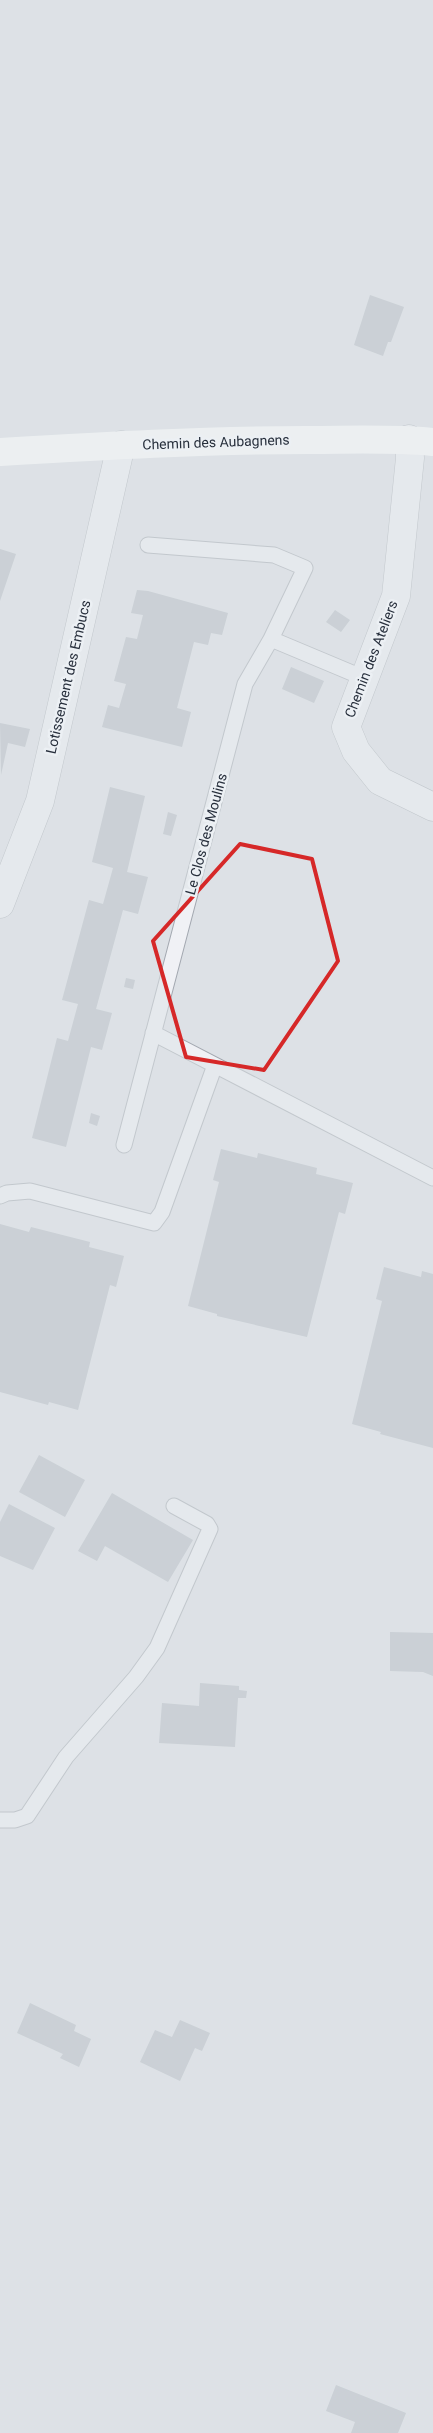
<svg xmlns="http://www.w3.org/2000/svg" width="433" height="2433" font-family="Roboto,sans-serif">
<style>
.building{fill:#b5bac3}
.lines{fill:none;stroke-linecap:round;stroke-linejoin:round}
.lane-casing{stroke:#a3a8b0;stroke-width:17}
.street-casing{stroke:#a3a8b0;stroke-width:29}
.lane{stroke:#f0f1f5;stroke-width:15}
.street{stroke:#f0f1f5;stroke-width:28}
.secondary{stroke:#fff;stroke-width:28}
.marked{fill:none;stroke:#d62828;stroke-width:4;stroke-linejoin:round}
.labels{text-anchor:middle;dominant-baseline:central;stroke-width:5;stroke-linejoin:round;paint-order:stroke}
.street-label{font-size:14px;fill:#272f3c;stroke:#ecf0f4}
</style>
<rect width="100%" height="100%" fill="#dde1e6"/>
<path class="building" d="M370,295L404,307L391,342H388L383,356L354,345Z
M0,549L16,554L0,601Z
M137,590L148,591L228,613L222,635L211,633L208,645L194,642L177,708L191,712L182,747L102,727L108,705L119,708L126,684L114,681L126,637L137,639L143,615L131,613Z
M335,610L350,620L341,632L326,622Z
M291,667L324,681L314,703L282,689Z
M0,723L30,729L25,747L8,743L1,775Z
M110,787L145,796L127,872L148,877L138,914L123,910L96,1009L112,1013L102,1050L91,1047L66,1147L32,1138L57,1038L68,1041L78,1004L62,1000L89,900L103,904L113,868L92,862Z
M168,812L177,815L171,836L163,834Z
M126,978L135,980L133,989L124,987Z
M91,1113L100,1116L97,1126L89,1123Z
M221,1149L257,1158L258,1153L317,1168L316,1174L353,1183L345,1214L339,1212L307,1337L217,1316V1314L188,1306L219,1182L213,1180Z
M0,1224L29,1232L31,1227L90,1242L89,1247L124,1256L116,1287L110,1285L78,1410L49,1402L48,1405L0,1392Z
M384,1267L421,1277L422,1271L433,1274V1448L380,1434L381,1432L352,1424L382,1301L376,1299Z
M39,1455L85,1480L65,1517L19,1492Z
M112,1493L193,1540L168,1582L105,1546L97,1561L78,1551Z
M9,1504L55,1528L33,1570L0,1556V1522Z
M390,1632L433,1633V1676L423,1672L390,1671Z
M200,1683L239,1686V1690L247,1691L246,1698H238L235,1747L159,1743L162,1703L199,1706Z
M30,2003L76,2025L74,2031L91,2039L79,2067L60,2058L63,2054L17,2033Z
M180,2020L210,2033L202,2051L195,2048L180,2081L140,2062L155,2030L172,2037Z
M336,2385L406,2413L398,2433H351L355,2422L326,2411Z"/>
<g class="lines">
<g class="lane-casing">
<path id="lane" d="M148,545L274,555L305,568L271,639
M153,1033L433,1178
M124,1145L245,684L271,639L364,678
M0,1196L7,1193L30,1191L154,1223L162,1212L215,1065
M0,1820H15L27,1816L66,1757L136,1677L157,1648L210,1529L207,1524L174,1506"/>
</g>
<g class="street-casing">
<path id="street" d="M409,439L410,458L396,596L346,727L356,751L380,781L433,807
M0,904L40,801L121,445"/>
</g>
<use href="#lane" class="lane"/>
<use href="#street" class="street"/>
<path class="secondary" d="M0,452C102,446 205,440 308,440C349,440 391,438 433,442"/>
</g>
<path d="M0 0H433V2433H0ZM240,844L312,859L338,961L264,1070L186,1057L153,941Z" fill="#dde1e6" fill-opacity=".55" fill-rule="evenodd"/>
<path class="marked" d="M240,844L312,859L338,961L264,1070L186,1057L153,941Z"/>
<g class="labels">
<g class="street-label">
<text transform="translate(216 442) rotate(-2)">Chemin des Aubagnens</text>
<text transform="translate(371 659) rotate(-69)">Chemin des Ateliers</text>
<text transform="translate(68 677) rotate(-77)">Lotissement des Embucs</text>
<text transform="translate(206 834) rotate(-75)">Le Clos des Moulins</text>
</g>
</g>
</svg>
